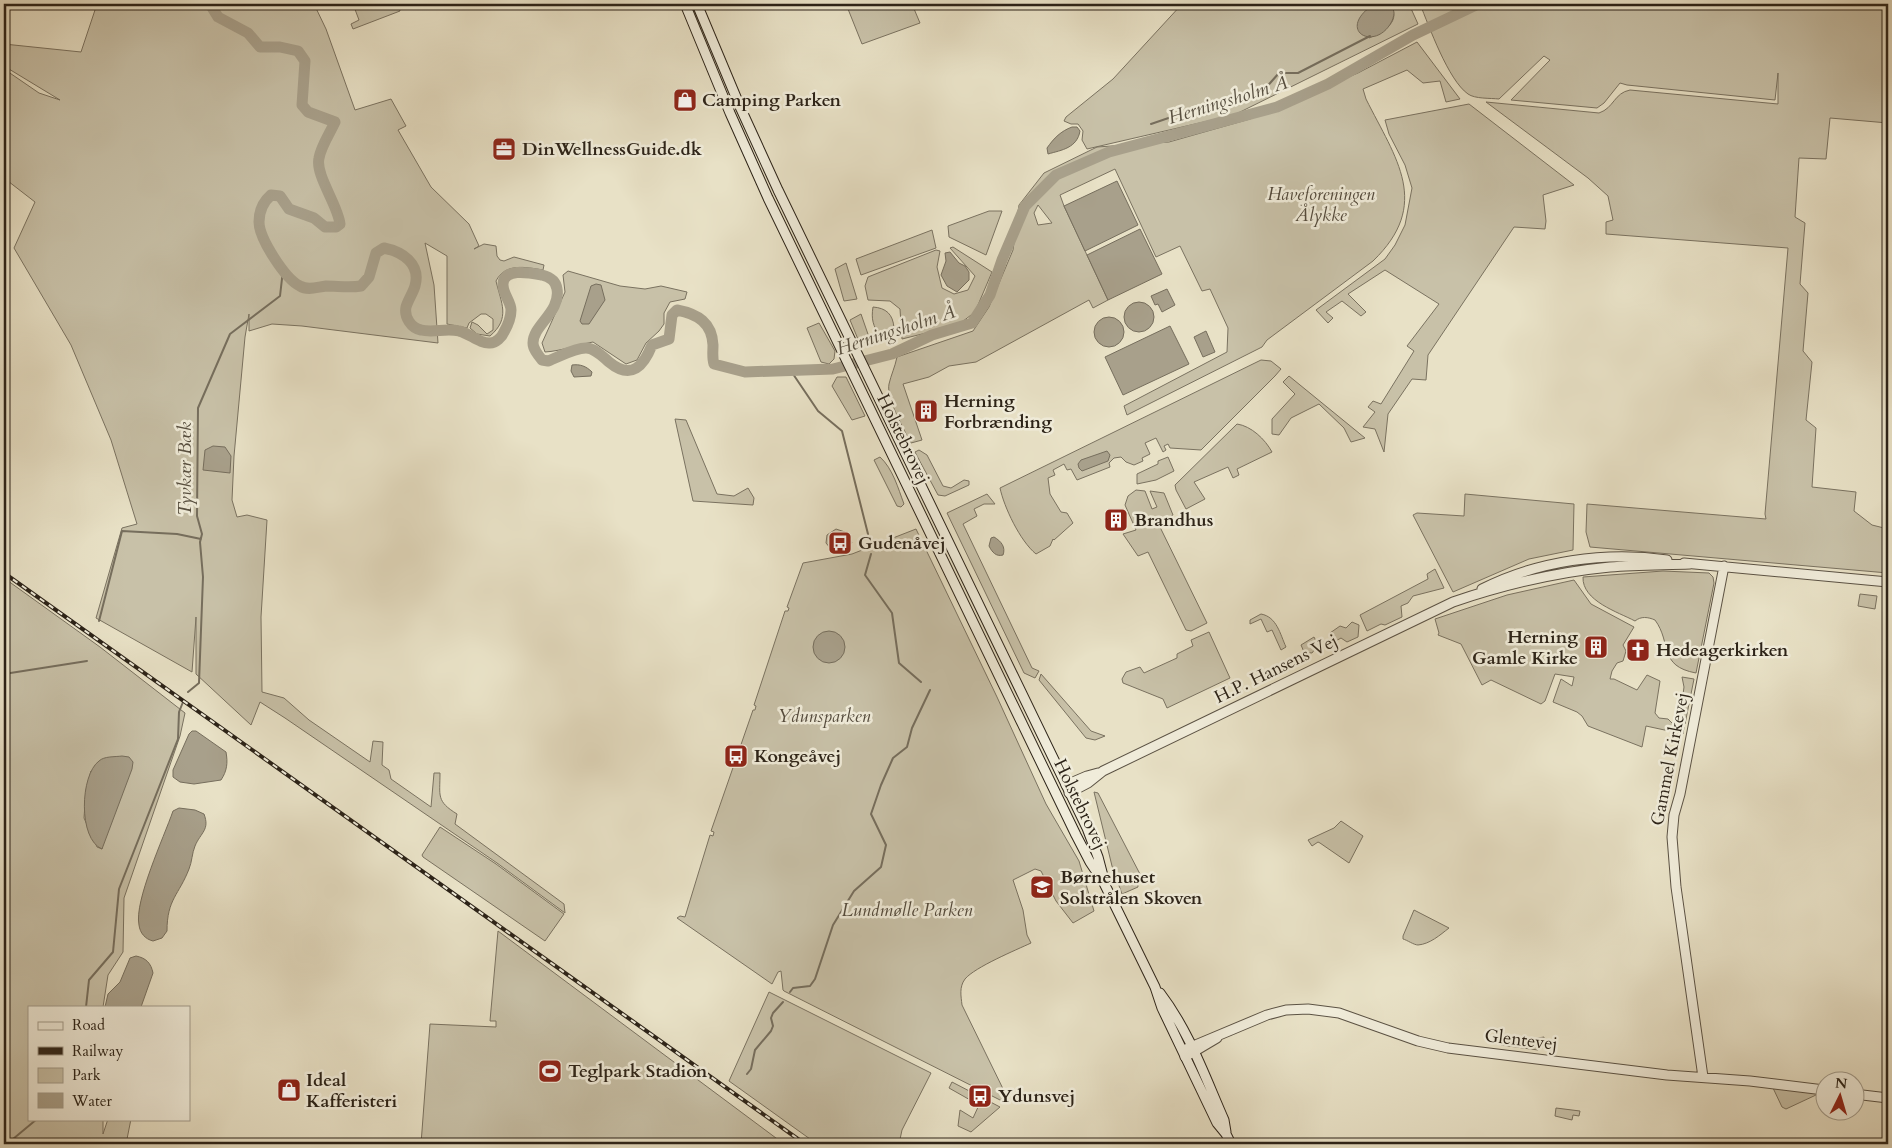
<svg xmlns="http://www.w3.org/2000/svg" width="1892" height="1148" font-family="Cardo,serif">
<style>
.green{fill:#c8c1a8;stroke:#7a7260;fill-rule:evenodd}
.water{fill:#a8a08b;stroke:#766e5d}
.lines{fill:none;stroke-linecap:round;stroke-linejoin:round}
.stream{stroke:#766e5d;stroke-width:2}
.river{stroke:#a8a08b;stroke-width:11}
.tertiary-casing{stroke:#5b5244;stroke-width:11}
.secondary-casing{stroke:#2c2318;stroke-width:11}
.tertiary{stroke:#f0ecda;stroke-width:9}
.secondary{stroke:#f0ecda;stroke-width:9}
.rail-casing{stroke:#2c2318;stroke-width:4}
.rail{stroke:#f0ecda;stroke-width:2;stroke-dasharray:5.5;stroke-linecap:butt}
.labels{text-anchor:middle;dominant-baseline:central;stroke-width:5;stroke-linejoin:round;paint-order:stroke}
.poi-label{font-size:18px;font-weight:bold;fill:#2c2318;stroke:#f0ecda;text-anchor:start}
.park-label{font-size:18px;font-style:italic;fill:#534a3c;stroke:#f0ecda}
.street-label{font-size:18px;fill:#2c2318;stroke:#f0ecda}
.water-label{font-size:19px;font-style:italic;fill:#574f40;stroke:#f0ecda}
</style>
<rect width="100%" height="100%" fill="#e8e1c6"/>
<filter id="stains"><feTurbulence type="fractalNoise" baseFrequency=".004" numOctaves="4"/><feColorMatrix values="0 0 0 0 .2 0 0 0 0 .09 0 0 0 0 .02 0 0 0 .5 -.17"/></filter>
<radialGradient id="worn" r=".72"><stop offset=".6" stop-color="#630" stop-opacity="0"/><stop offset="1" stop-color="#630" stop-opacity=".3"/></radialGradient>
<path class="green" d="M97,4H314L326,29L355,110L391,99L406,126L398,130L431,187L469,224L479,246L474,249L484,244L496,246L497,256L500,260L504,261L514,257L544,265L543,270C525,267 505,263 496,281C501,303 511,318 490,336L477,334L470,328L472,322L478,325L487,334L493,330V319L486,314H481L469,323L467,328L447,324V256L425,243L434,285L438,343L302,326L272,324L249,331V314L245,337L234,456L232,500L237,517L247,515L267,520L261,617L262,692L284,698L309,720L370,762L373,741L383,742L382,765L389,770L391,779L431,807L434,773H440C440,796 436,801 457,814L455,824L564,904L565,913L497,863L285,718L260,702L251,725L196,674V617L192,672L96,618L122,528L137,524L111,440L71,345L14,248L35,202L4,178V69L39,93L60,100L4,66V44L81,52Z
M353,4H398L400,11L353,29L351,24L359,20Z
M846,4H912L920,23L862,44Z
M1182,4H1374L1369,7V38C1384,32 1403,20 1389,4H1409L1418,24L1234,115L1087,149L1082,140L1083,131L1078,124H1071L1064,121L1066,117L1113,79Z
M1420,4H1888V123L1830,118L1826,159L1799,158L1795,217L1805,223L1800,284L1808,293L1803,351L1812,362L1806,420L1816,428L1812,487L1856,492L1854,511L1872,525L1888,529V573L1590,547L1586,532L1587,504L1766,519L1765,514L1788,248L1606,234V222L1613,220L1608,196L1588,178L1486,102L1599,113C1614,108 1614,93 1630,90L1778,104V73L1775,100L1627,85L1620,83L1604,103L1597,108L1511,100L1550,60L1544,56L1499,99C1490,98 1475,99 1468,94C1448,80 1429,26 1420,4Z
M1417,42L1460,99L1446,102L1440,81L1423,83L1407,70L1363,89L1366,99C1396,159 1432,204 1373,261L1267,340L1262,347L1127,415L1124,406L1227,352L1228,328L1210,289L1202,291L1180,246L1156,257L1115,169L1060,195L1064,206L1108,300L1093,308L1089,300L976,362L949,366L929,377L903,384L922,440L911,443C904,430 886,398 889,384C891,375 895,367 897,357L973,331L989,307L1013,250L1019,205L1044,173L1097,147L1169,142L1250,119L1358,73ZM1038,205L1052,223L1038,225L1034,213Z
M1469,104L1574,185L1543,195L1546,221L1545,229L1514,227L1428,355L1426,380L1412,379L1388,414L1384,452L1375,429L1363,427L1375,412L1368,407L1373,401L1381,404L1414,351L1407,346L1439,304L1385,270L1348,294L1366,312L1361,316L1342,301L1326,312L1333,318L1328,323L1316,310L1385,259L1395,245L1405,225L1412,188L1405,165L1389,134L1385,120Z
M989,211H1002L986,255L949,237L948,226Z
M932,230L936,248L861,275L856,259Z
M953,247L992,272L975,312L958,325L902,339L900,309L890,301L868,300L865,286L868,277L936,250L940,251L937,267L942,288L954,294L968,290L975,276L950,248Z
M846,263L857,299L844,301L835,269Z
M568,271L620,286L645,289L661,286L687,292L685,299L670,302L664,313V324L659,331L646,343L637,360L626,364L593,342C577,345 561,351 545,352L542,343L565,292L563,275Z
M873,307C886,308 893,314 894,328L887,335L880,336C873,326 871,319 873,307Z
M861,314L870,340L860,344L850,320Z
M819,323L835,351L834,359L829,364L821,362L807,328Z
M1261,360L1271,361L1281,369L1275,376L1201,450L1170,448L1168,444L1164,446L1166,450L1163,452L1156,438L1145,443L1150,454L1142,458L1143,461L1134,465L1126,462L1121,457L1114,458L1109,463L1110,467L1077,480L1071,469L1067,470L1064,464L1053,470L1055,475L1048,478L1050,494L1061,512L1067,513L1073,523L1054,540L1053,539L1050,546L1036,554C1020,541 1004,507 1000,488Z
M1289,376L1365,438L1351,442L1344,428L1319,404L1291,418L1279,435L1272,434V419L1295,394L1283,382Z
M837,377H846L865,416L852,420L832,386Z
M675,419L686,420L717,494L734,496L748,488L754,498L753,505L693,501Z
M1237,424C1251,426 1265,439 1272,452L1237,469L1239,475L1233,478L1228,467L1194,482L1205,499L1186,509L1176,490L1175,485Z
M919,450L927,455L943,486L951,488L964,480L969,481V485L945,496L938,495L917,456L915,452Z
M880,457C893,469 898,488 904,504L901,507L897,506L874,460Z
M1168,457L1174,471L1156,480L1137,484V474L1158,464V461Z
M1136,490L1145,491L1152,509L1157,507L1150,491L1164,493L1173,515L1158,523L1207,623L1191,631L1186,630L1148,552L1138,556L1123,534L1136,530L1125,505L1128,496Z
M987,494L995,504H984L974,509L977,516L963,524L1032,668L1039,671L1035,678L1024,673L947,513Z
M1465,494L1574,504L1573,550L1529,559L1453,592L1413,515L1417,513L1464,516Z
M836,529L845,532L852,543L831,549L826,543L827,535Z
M916,529L997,697L1046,804L1079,861L1094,911L1073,923L1056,901L1041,871L1035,869L1013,880L1023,910L1027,935L1031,943C1016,950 975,967 965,979C959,987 961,996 962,1005L1008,1099L1006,1103L784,991L783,990L781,971L778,972L772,984L677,918L680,916L685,917L710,835L713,836L714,832L711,831L753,710H755L756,706L754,705L785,611H788L789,608L787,607L803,563L852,554Z
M1435,569L1444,588L1413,596L1408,603L1401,606L1402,617L1385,625L1381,624L1367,631L1360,615L1428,579L1427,574Z
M1663,571L1709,573L1713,577L1714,583L1696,673C1658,666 1672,643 1655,620C1648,617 1641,616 1635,621C1618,612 1582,601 1583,577Z
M4,578L100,647L185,713L180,736L124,898L123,952L108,975L103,1007H29V1119H103V1134L108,1119H131L126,1144H4ZM91,771L102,849L97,847L84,818L86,790Z
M1574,580L1591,604L1634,627L1623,645L1626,651L1623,661L1617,663L1612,671L1610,679H1614L1637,690L1647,675L1660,681L1655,713L1659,718L1668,719L1673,724L1684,727L1683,734L1646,726L1642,747L1588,726L1582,716L1577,712L1553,702L1561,679L1572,686L1574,677L1555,674L1545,701L1541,704L1491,680L1482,685L1461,644L1438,635L1439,633L1435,619L1507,595Z
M1860,594L1877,596L1875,609L1858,606Z
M1261,614C1277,617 1280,634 1286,647L1281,650L1272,630L1267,632L1261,619L1250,624V620Z
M1352,622L1359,625L1358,637L1347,642L1341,638L1334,642L1330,633L1340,626L1346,628Z
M1209,632L1230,678L1167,708L1163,699L1123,683L1122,679L1126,672L1140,667L1144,673L1177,658V654L1193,646L1191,640Z
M1314,637L1318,645L1312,653L1304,652L1301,645Z
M1041,674L1091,731L1105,736L1095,740L1086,738L1039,680Z
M1682,677L1694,679L1685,724L1679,723L1684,687Z
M1094,792L1098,793L1141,876L1137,879L1138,887L1122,894L1112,866Z
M1341,821L1363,836L1349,863L1320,843L1318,842L1312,846L1308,840L1334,828Z
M440,827L496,864L564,914L545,941L423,857L422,855Z
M1414,910L1449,928C1440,935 1430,944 1418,945C1414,945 1407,940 1403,939V936Z
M498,931L784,1144H421L430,1024L496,1027V1021H490Z
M769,992L931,1073L902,1130L899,1144H817L729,1081Z
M1544,1037L1543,1046L1538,1050L1501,1045L1500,1041L1504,1038V1041H1513L1514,1042Z
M952,1082L1000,1107L971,1132L958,1126L960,1110L973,1118L979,1105L949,1088Z
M1773,1088L1818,1091L1816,1095L1786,1109L1782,1107Z
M1556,1108L1580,1111L1579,1116L1573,1115L1572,1120L1555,1116Z"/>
<path class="water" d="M1374,4H1389C1395,10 1395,13 1392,21C1376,53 1334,31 1374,4Z
M1072,127H1077L1080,131C1077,148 1062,150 1048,154L1047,148C1054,138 1061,131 1072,127Z
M1117,181L1138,225L1085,251L1064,206Z
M1140,229L1162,274L1108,300L1087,255Z
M950,252L959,263L965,266L969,272V280L957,292L947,286L941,275L946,261L945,253Z
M596,284L601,285L605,300L589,324H582L580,321L591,286Z
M1167,289L1175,305L1162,312L1158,304L1155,305L1151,296Z
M1124 317a15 15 0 1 1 30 0a15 15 0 1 1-30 0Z
M1094 332a15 15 0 1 1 30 0a15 15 0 1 1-30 0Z
M1170,326L1189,364L1123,395L1105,357Z
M1206,331L1215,352L1203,357L1194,337Z
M572,365C580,364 586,366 592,372L591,376L574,377L571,371Z
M213,446L225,447L231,456L230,473L203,470L205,450Z
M1107,451L1110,455L1108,461L1082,471L1079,468L1078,464L1081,460Z
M994,537C1001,541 1006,547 1003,555C996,557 992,552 989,546L991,538Z
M813 647a16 16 0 1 1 32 0a16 16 0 1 1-32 0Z
M192,731H196L226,752C228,763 227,771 221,780L194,784L180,782L173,777V770L189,734Z
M122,756L129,757L133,762L132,769L102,849C78,839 80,775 99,761C104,756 115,757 122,756Z
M179,808L195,810L204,814C210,830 201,832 195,846C192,853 192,862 189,869C179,895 167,899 167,931L162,938L153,941C145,939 140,933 139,925C134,901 164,837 173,811Z
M136,956C146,958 151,963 153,973L141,1007H105L108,994L120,982L130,958Z"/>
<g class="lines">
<path class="stream" d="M1458,4L1461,12
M1151,124L1189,111L1209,108H1225L1263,91L1279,73H1298L1370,36
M791,371L818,411L842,431L868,534
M871,554L865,575L892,613L899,663L921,682
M99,621L122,531L177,534L201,539
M4,674L87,661
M188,692L199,683L203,577L200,542L202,534L197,516L198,408L230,334L280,296L283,270
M790,992L793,988L810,986L815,979L833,925L854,891L881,867L886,845L871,814L881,785L893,758L907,747L912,728L930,690
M86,1007L89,980L113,952L119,889L178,739L179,712L183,702
M747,1074L751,1069L755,1050L771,1031L773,1026L771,1018L773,1013L783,1002
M7,1144L37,1119"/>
<path class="river" d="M210,4L218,17L248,33L260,47H280L298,51L305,61L302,105L308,112L335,122C330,133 321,146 319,158C315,175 338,205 340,224L336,227H325L314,218L289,209L280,196L271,195C263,202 259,211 259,222C259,238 285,279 300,286C308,291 317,287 326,286C338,286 349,288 361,286L369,277L376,253L384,248C403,252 421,264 415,286C413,293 408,300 406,307C404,317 411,328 421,330C433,333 446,328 459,331C469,333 480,344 490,343C496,343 502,337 504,332C508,325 511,318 511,310C511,302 503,294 503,285C502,267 531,273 542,275C550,277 556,281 557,289C561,312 533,325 533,343C533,349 538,355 542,360L548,361C559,357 574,348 586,348C595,348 603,357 609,362C632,381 644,365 652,345L669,339L672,315L677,310C698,314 712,323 713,345C713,352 712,358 714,364L745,372L833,369L892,354L932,335L972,323L990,295L1002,260L1025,206L1056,175L1109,152L1277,107L1328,84L1413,35L1478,4"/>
<g class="tertiary-casing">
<path id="tertiary" d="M1684,563L1888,582
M1482,589C1537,561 1605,551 1667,560
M1066,785L1087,776L1098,773
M1069,793L1088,783L1103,771L1453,602C1503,585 1557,572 1610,567C1636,565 1663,565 1690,564
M1186,1049L1267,1015L1286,1010L1308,1009L1339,1013L1418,1041L1448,1048L1667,1075L1750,1081L1824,1090
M1185,1057L1217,1038
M1703,1077L1676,887L1672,837L1674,815L1680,794L1724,566
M1854,1094L1888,1098"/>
</g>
<g class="secondary-casing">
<path id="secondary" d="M685,4L730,113L768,198L1076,835L1090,862L1104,883L1155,987L1162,1008L1217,1123L1226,1134L1231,1144
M697,4L741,109L778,190L1087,828L1098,857L1103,876
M1160,993C1189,1031 1205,1077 1224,1120L1226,1132"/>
</g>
<use href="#tertiary" class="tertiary"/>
<use href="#secondary" class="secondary"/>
<g class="rail-casing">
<path id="rail" d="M4,573L805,1144"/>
</g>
<use href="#rail" class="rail"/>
</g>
<defs>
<g id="shop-square" transform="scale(1.25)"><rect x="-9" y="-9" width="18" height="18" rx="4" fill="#8f2418" stroke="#f0ecda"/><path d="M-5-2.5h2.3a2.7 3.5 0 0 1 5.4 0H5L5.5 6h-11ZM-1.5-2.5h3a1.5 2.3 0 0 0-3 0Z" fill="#fff"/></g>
<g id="office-square" transform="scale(1.25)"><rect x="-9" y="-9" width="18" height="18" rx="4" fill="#8f2418" stroke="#f0ecda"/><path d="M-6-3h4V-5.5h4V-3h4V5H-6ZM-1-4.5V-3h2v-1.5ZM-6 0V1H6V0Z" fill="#fff"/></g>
<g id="building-square" transform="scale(1.25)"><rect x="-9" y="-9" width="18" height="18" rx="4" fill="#8f2418" stroke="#f0ecda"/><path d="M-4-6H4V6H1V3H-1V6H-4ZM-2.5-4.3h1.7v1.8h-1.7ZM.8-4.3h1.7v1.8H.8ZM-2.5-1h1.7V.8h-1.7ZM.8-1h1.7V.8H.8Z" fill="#fff"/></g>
<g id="bus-square" transform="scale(1.25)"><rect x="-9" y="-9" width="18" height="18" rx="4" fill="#8f2418" stroke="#f0ecda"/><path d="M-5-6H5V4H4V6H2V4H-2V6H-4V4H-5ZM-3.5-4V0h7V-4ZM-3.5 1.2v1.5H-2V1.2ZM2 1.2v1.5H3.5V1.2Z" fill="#fff"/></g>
<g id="church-square" transform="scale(1.25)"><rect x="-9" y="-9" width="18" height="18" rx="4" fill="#8f2418" stroke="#f0ecda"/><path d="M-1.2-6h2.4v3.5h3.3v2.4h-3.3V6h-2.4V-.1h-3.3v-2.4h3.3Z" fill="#fff"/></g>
<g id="school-square" transform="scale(1.25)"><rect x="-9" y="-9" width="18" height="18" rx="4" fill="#8f2418" stroke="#f0ecda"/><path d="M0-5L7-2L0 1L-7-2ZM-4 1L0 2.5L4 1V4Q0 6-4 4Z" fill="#fff"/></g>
<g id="stadium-square" transform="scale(1.25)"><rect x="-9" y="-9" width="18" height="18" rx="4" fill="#8f2418" stroke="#f0ecda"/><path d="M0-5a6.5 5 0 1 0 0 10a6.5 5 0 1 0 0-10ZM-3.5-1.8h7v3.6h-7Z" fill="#fff"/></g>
</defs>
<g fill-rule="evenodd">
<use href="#shop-square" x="685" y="100"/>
<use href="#office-square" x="504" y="149"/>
<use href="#building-square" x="926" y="411"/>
<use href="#building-square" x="1116" y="520"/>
<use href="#bus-square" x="840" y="543"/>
<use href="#building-square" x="1596" y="647"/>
<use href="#church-square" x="1638" y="650"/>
<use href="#bus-square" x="736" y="756"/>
<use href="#school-square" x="1042" y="887"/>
<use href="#stadium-square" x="550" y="1071"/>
<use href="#shop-square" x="289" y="1090"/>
<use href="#bus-square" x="980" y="1096"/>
</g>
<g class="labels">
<g class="poi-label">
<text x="702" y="100">Camping Parken</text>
<text x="522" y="149">DinWellnessGuide.dk</text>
<text x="944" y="401">Herning<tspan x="944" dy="21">Forbrænding</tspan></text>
<text x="1134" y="520">Brandhus</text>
<text x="858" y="543">Gudenåvej</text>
<text x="1578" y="637" text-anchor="end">Herning<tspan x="1578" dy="21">Gamle Kirke</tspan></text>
<text x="1656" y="650">Hedeagerkirken</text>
<text x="754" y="756">Kongeåvej</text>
<text x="1060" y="877">Børnehuset<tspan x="1060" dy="21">Solstrålen Skoven</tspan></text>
<text x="568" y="1071">Teglpark Stadion</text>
<text x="306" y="1080">Ideal<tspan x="306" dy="21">Kafferisteri</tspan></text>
<text x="998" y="1096">Ydunsvej</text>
</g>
<g class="park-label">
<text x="1321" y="194">Haveforeningen<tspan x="1321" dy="21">Ålykke</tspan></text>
<text x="824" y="716">Ydunsparken</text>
<text x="907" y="910">Lundmølle Parken</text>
</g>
<g class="street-label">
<text transform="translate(903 439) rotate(64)">Holstebrovej</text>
<text transform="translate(1276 669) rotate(-26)">H.P. Hansens Vej</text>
<text transform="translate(1670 759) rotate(-79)">Gammel Kirkevej</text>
<text transform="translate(1080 804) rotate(64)">Holstebrovej</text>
<text transform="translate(1521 1040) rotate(7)">Glentevej</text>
</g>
<g class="water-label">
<text transform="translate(1228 100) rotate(-17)">Herningsholm Å</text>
<text transform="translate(896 330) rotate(-18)">Herningsholm Å</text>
<text transform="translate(185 469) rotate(-90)">Tyvkær Bæk</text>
</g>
</g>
<rect width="1892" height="1148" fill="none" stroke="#e8e1c6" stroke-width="20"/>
<rect x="5" y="5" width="1882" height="1138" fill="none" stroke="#2c2318" stroke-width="2.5"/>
<rect x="10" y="10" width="1872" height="1128" fill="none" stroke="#2c2318"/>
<rect x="28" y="1006" width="162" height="115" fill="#f0ecda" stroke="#a29c8c"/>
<rect x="38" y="1022" width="25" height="8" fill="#f0ecda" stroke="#a29c8c"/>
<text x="72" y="1030" font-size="15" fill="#2c2318">Road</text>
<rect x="38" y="1047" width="25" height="8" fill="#2c2318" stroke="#a29c8c"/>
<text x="72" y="1056" font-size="15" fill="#2c2318">Railway</text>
<rect x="38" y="1068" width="25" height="15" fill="#c8c1a8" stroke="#a29c8c"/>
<text x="72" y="1080" font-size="15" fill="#2c2318">Park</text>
<rect x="38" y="1093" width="25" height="15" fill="#a8a08b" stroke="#a29c8c"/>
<text x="72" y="1106" font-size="15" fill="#2c2318">Water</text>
<g transform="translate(1840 1096) rotate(5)"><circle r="24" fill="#f0ecda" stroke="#a29c8c"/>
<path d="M0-4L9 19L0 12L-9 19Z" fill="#8f2418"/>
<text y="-8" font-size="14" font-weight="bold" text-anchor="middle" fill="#2c2318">N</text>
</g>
<rect width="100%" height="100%" filter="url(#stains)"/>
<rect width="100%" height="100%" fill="url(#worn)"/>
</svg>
